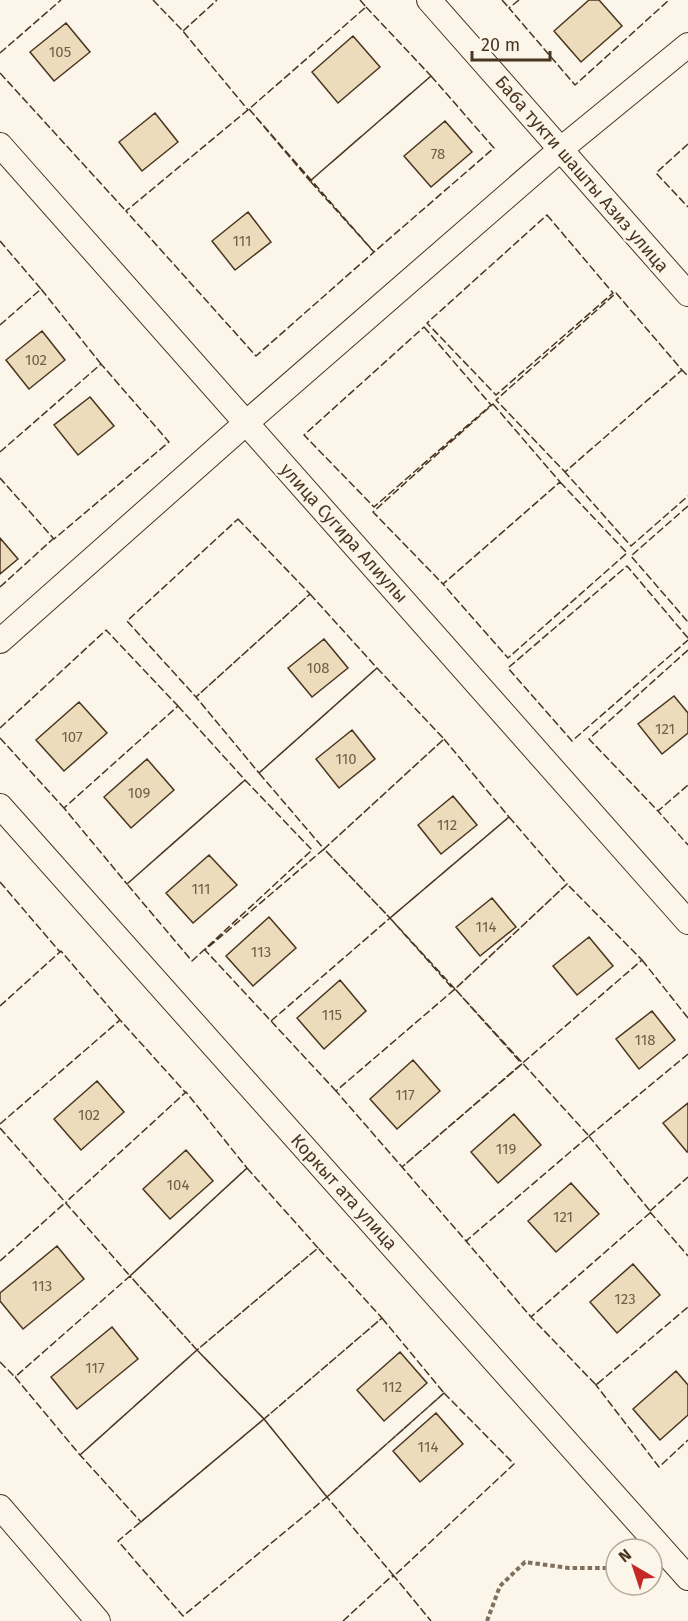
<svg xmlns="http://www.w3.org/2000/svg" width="688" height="1621" font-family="'Fira Sans',sans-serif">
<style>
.building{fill:#ecdcbc;stroke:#4a3520;stroke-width:1.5}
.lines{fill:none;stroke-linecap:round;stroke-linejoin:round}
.street-casing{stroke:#4a3520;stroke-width:26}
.path{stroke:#7f6f5c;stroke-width:4;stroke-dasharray:4.5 3;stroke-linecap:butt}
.street{stroke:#fbf6e9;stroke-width:24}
.fence{stroke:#4a3520;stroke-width:1.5;stroke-dasharray:8 3;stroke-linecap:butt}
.labels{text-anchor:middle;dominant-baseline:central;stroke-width:4.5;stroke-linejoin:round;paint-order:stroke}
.number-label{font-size:15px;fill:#725f47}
.street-label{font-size:18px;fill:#4a3520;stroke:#fbf6e9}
</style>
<rect width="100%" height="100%" fill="#fbf6e9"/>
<path class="building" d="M589,0H599L622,26L581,62L554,31Z
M66,23L90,52L54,81L30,52Z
M353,36L380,67L338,103L312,72Z
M155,113L178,142L142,171L119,142Z
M445,121L472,152L431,187L404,156Z
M248,212L271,242L235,270L212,241Z
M42,331L65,360L29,389L6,360Z
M90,397L114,426L78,455L54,425Z
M0,538L18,559L0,574Z
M324,639L348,668L312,697L288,668Z
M674,696L688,713V733L662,754L638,724Z
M79,702L107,733L64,771L36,740Z
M352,730L375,759L339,788L316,759Z
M147,759L174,790L131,828L104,797Z
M453,796L477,825L441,854L418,825Z
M209,855L237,885L193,923L166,893Z
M492,898L516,927L480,956L456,927Z
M269,917L296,948L253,986L226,956Z
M589,937L613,966L577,995L553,966Z
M340,980L366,1011L324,1049L297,1018Z
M652,1011L675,1040L639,1069L616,1039Z
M413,1060L440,1091L397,1129L370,1099Z
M97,1081L124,1112L81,1150L54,1119Z
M688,1103V1152H687L663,1123Z
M514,1114L541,1145L498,1183L471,1152Z
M186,1150L213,1181L170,1219L143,1189Z
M571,1183L599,1214L556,1252L528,1221Z
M57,1246L84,1279L23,1329L0,1301V1293Z
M633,1264L660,1295L617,1333L590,1302Z
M112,1327L138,1359L77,1409L51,1377Z
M400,1352L427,1383L384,1421L357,1390Z
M676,1371L688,1385V1415L660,1440L633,1409Z
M436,1413L463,1444L420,1482L393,1451Z"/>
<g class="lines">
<g class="street-casing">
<path id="street" d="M429,0L688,294
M0,145L688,922
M0,641L246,423L561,149L688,45
M0,806L688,1578
M0,1507L98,1621"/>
</g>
<path class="path" d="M487,1621L500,1586L525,1562L569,1568H616"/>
<use href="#street" class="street"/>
<path class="fence" d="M153,0L182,30L248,110
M360,0L366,7L364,9
M502,0L509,8L510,7
M519,0L509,8L575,85L669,0
M366,7L431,76L310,181L249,109Z
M183,31L217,0
M0,53L61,0
M0,73L126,211L128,209
M431,76L494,148L374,252L310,181Z
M249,109L374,252L256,356L126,211Z
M688,144L656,173L688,207
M547,215L613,293L496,395L427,323Z
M0,241L41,289
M616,293L682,370L565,472L496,400Z
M0,325L41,289L101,364L99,365
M424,327L491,405L374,507L304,435Z
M681,371L682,370L688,376
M493,404L560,482L443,584L373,512Z
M0,452L101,364L169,442L54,539L0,478
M566,471L565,472L631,546L688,496
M560,482L627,553L508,658L443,584Z
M688,506L631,556L688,622
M238,519L310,594L196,697L127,621Z
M0,587L54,538
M310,594L377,668L259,773L196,697Z
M688,638L627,566L508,668L572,741L688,640
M688,650L589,739L658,811L688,785
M377,668L444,739L324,849L259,773Z
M178,706L245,780L127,884L64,808Z
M0,728L106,630L178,706
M0,738L64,808L66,807
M444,739L509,817L390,918L324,849Z
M245,780L312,850L192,961L127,884Z
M660,809L658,811L688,845
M509,817L567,884L455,989L390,918Z
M0,882L60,952
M642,960L688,1018
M0,1006L61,951L120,1020L118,1021
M271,1021L390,918L324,849L205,950L336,1091
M271,1021L390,918L454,990
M522,1064L402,1167L336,1091L455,989L589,1136L466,1241L402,1167L642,960L567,884L455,989L522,1064
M0,1124L120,1020L186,1093
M0,1128L130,1276L247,1168L186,1092L66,1202
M589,1136L688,1054
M247,1168L318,1248L197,1350L130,1276Z
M650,1211L688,1177
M650,1212L688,1256
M468,1240L466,1241L531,1317L651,1212L588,1135
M0,1261L66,1202L67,1203
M533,1315L531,1317L596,1385L688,1307
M382,1318L444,1393L327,1497L264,1419Z
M197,1350L130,1276L15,1377L80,1455L197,1350L318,1248L382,1318L264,1419L197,1350
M197,1350L264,1419L141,1522L80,1455Z
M0,1362L15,1377L16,1376
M598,1383L596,1385L659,1467L688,1440
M444,1393L514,1464L394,1576L327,1497Z
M264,1419L327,1497L183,1616L118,1541Z
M392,1577L394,1576L431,1621
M343,1621L393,1575"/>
</g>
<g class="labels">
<g class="number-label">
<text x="60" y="52">105</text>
<text x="438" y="154">78</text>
<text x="242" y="241">111</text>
<text x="36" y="360">102</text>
<text x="318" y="668">108</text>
<text x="665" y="729">121</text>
<text x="72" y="737">107</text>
<text x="346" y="759">110</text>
<text x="139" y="793">109</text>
<text x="447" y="825">112</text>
<text x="201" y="889">111</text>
<text x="486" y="927">114</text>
<text x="261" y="952">113</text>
<text x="332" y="1015">115</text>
<text x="645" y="1040">118</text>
<text x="405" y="1095">117</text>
<text x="89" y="1115">102</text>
<text x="506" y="1149">119</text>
<text x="178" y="1185">104</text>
<text x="563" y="1217">121</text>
<text x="42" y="1286">113</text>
<text x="625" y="1299">123</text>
<text x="95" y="1368">117</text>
<text x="392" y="1387">112</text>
<text x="428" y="1447">114</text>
</g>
<g class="street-label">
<text transform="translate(582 174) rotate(49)">Баба тукти шашты Азиз улица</text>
<text transform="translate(344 533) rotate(48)">улица Сугира Алиулы</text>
<text transform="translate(344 1192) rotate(48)">Коркыт ата улица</text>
</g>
</g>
<g transform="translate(634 1567) rotate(321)"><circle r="28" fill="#fbf6e9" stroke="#b4a999" stroke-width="1.5"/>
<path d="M0-4.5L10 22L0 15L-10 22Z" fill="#c62828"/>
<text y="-9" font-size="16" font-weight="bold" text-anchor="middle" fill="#4a3520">N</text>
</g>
<path d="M472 51v9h78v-9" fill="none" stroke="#4a3520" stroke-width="3"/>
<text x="481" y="51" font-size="18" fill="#4a3520" stroke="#fbf6e9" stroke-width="4.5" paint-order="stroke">20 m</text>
</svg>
